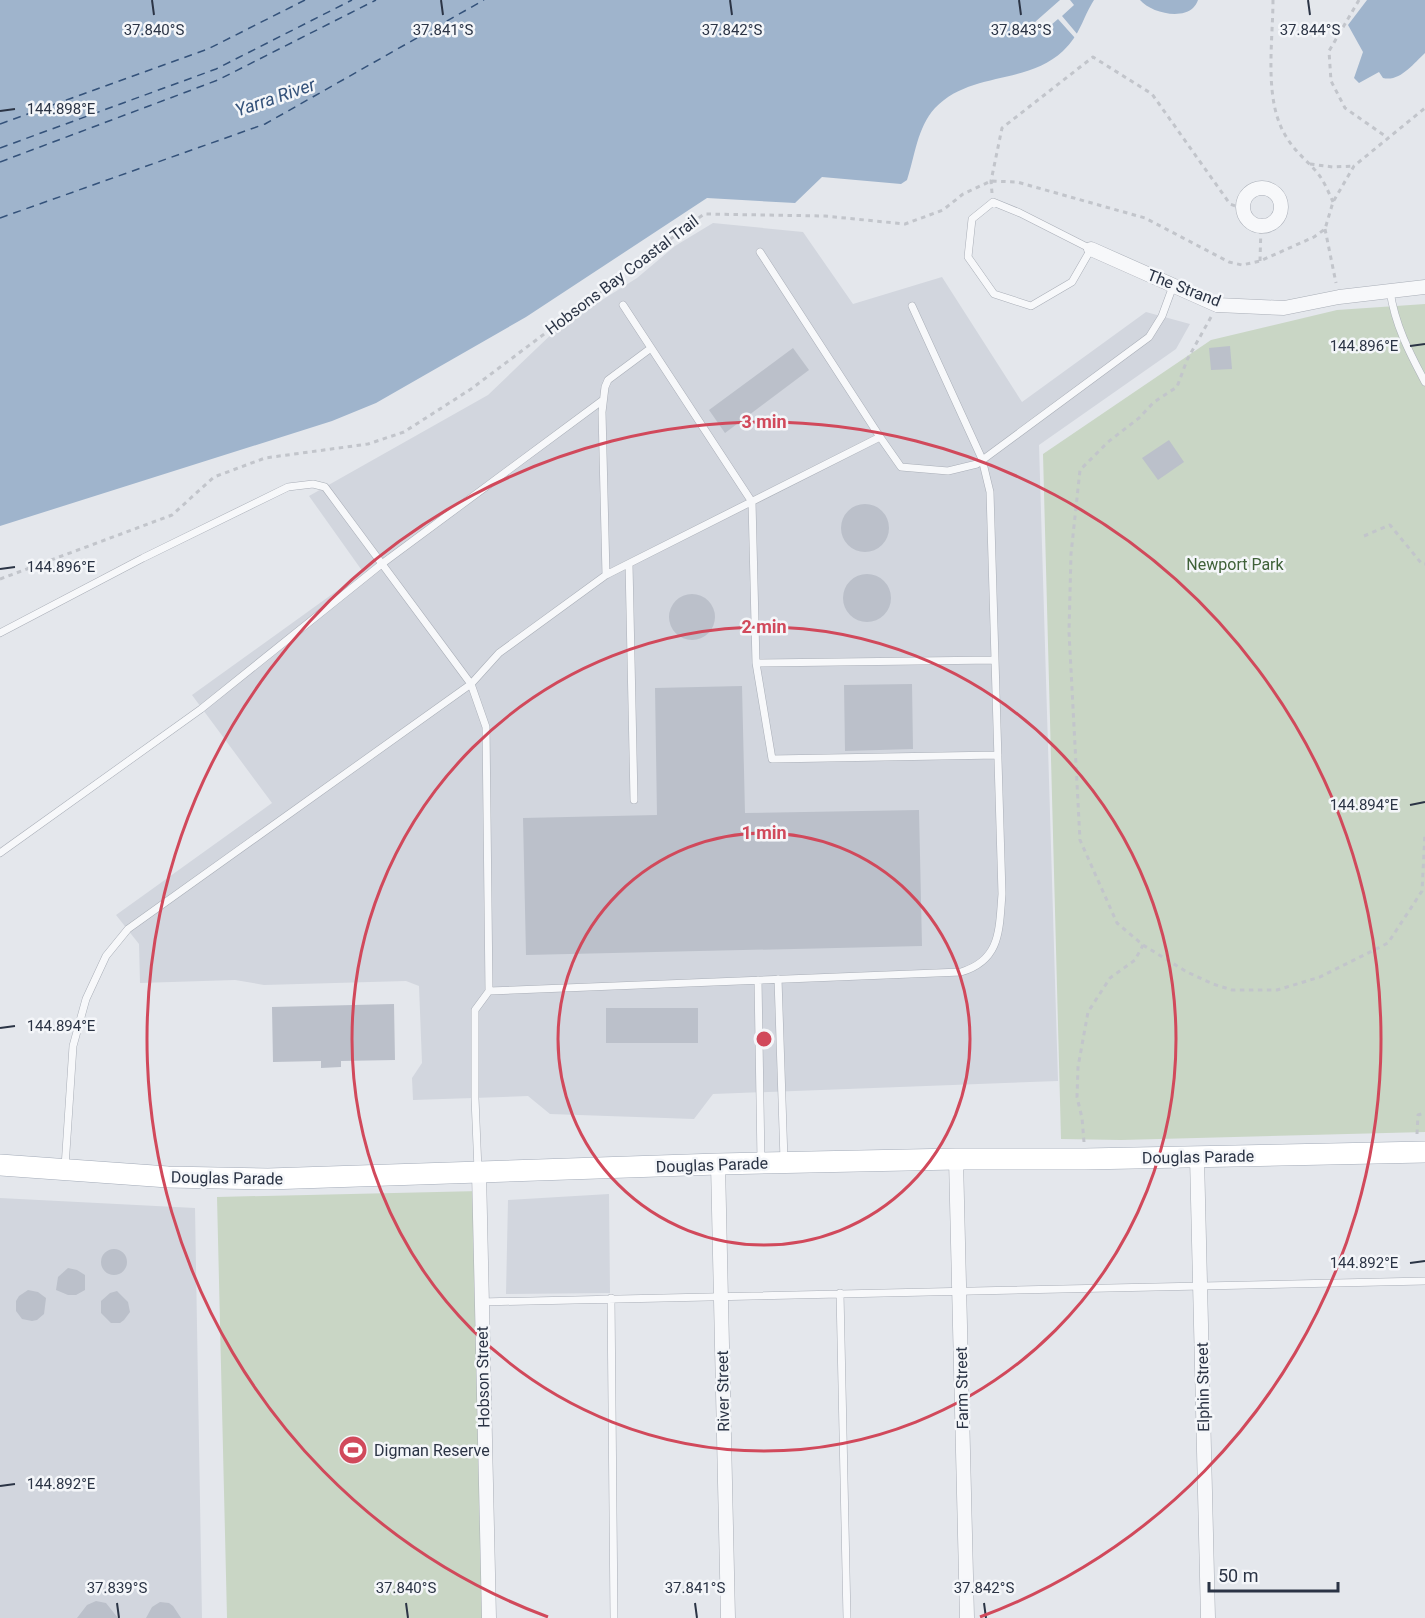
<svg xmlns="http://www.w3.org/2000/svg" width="1425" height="1618" font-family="Roboto,sans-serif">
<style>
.built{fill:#d2d6de}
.green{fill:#c9d6c5}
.water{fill:#9fb4cc}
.pier{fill:#e4e7ec}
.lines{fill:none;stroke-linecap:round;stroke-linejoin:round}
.ferry{stroke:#34527a;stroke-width:1.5;stroke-dasharray:8 6;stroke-linecap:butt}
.building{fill:#bbc0ca}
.lane-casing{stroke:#a9aeb7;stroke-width:8}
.street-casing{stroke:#a9aeb7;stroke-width:15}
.primary-casing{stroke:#a3abb8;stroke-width:22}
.path{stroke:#c2c5cb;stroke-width:3;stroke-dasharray:4.5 4.5;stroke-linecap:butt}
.lane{stroke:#f7f8fa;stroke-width:7}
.street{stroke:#f7f8fa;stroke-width:14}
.primary{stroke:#fff;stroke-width:21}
.ticks{fill:none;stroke:#2b3445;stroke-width:2}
.ring{fill:none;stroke:#d1495b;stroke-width:3}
.labels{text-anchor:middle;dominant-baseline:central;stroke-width:5;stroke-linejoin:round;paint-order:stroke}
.street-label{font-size:16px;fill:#2b3445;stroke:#f4f6f9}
.park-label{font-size:16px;fill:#3f6138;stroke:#f4f6f9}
.poi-label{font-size:16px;fill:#2b3445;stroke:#f4f6f9;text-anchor:start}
.water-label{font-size:18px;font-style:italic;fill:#34527a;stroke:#f4f6f9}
.ticks-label{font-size:15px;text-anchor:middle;fill:#2b3445;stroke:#f4f6f9;stroke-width:5;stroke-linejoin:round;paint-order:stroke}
.centre{fill:#d1495b;stroke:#f4f6f9;stroke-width:3}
.ring-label{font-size:18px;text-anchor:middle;font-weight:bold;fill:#d1495b;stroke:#f4f6f9;stroke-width:5;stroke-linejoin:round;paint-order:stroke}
</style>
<rect width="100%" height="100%" fill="#e4e7ec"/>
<path class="built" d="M713,223L803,232L853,304L942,277L1022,402L1146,312L1190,324L1176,349L1039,445L1058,1081L713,1094L694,1119L550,1114L528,1096L413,1100L412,1078L422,1063L419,986L406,981L264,985L235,980L140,983L139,944L116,915L272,803L192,695L363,572L309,496L488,395L559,327L637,278L675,246Z
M609,1194L610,1293L506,1294L508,1200Z
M0,1198L195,1208L202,1618H0Z"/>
<path class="green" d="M1425,304V1132L1121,1140L1061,1139L1043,454L1211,340L1337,310Z
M480,1191L489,1618H227L217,1197Z"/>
<path class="water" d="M0,0H1094C1082,19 1081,34 1063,51C1027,85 970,71 935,108C917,128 915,156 907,180L901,184L822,177L795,203L707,198L526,317L376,403L332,421L0,526Z
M1140,0H1198C1197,3 1195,6 1193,8C1180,20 1150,12 1140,0Z
M1367,0H1425V53C1413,64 1400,82 1383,78L1379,72L1359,83L1354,78L1363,52L1348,25Z"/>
<path class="pier" d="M1060,0H1070L1074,5L1062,16L1078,35L1075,38L1058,19L1043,32L1035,22Z"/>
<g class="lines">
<path class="ferry" d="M0,124L208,49L305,0
M0,148L216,69L352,0
M0,162L218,80L376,0
M0,218L265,124L484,0"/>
</g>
<path class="building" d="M1230,346L1232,369L1211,370L1209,348Z
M793,348L809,370L725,433L709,410Z
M1169,440L1184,462L1158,480L1142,458Z
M841 528a24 24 0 1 1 48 0a24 24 0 1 1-48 0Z
M843 598a24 24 0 1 1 48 0a24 24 0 1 1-48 0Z
M669 617a23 23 0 1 1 46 0a23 23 0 1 1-46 0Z
M912,684L913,749L845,751L844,685Z
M742,686L745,813L919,810L922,946L526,955L523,818L657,815L655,688Z
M394,1004L395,1060L341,1061V1067L321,1068V1061L273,1062L272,1007Z
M606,1008H698V1043H606Z
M101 1262a13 13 0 1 1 26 0a13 13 0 1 1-26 0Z
M68,1268L77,1270L85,1275V1290L76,1295H68L56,1290L58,1277Z
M28,1290L38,1292L46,1298L44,1314L37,1320L32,1321L22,1319L16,1311V1301L19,1296Z
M117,1291L128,1302L130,1312L124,1320L120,1323H111L101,1313V1301L110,1293Z
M96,1601L106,1603L118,1618H77L87,1605Z
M160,1602L169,1603L173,1606L181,1618H146L152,1607Z"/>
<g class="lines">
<g class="lane-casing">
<path id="lane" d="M993,202L1020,213L1091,249L1072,282L1031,306L994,294L968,257L972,219Z
M760,252L880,437
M1390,291C1395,325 1409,352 1425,382
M623,305L752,502L756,663L995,660
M629,564L634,800
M606,575L602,412L605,387L608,380L651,348
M0,633L143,558L288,487L313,484L325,487L471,684L486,727L489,991L475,1010V1098L478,1170
M756,663L772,759L998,755
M0,853L201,709L383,563L603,400
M778,979L784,1160
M758,980L761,1161
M489,991L961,972C1001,960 999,930 1002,894L990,492L982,459L912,306
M65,1167L73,1046L86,999L106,956L128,929L471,684L499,653L606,575L880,437L901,467L948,471L977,464L1149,337L1162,316L1173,286
M840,1293L847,1618
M611,1298L614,1618
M481,1302L1425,1281"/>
</g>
<g class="street-casing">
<path id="street" d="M1243 207a19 19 0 1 1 38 0a19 19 0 1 1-38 0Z
M1091,249L1217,305L1284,308L1339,297L1425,287
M1197,1157L1208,1618
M956,1159L967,1618
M718,1164L728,1618
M479,1172L489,1618"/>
</g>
<g class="primary-casing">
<path id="primary" d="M0,1165L168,1177L268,1179L718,1164L956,1159H1085L1425,1152"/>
</g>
<path class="path" d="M1273,0C1273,42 1263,102 1287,138C1294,150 1305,159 1314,169C1323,178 1328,191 1333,202
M1359,0L1329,51L1331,81L1345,108L1388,138
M1310,164L1333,167L1354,166
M992,193L991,181L1002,128L1093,57L1152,94L1230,204L1244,209
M1325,229L1336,283
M1260,261L1261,226
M1211,317L1187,360L1177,387L1154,402L1139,418L1108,442L1080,470L1071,554L1069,632L1080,840L1117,923L1143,945L1187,972L1213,984L1232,990H1277L1320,977L1388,943L1422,891L1425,833
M1364,536L1390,525L1422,564H1425
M0,579L172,515L214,477L265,458L368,444L404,432L471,389L704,214L825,216L905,224L943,210L963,194L991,181L1017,182L1145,218L1229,262L1242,265L1260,261L1314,237L1325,229L1333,202L1354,166L1425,108
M1417,1134L1418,1115L1425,1113
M1084,1142L1082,1118L1077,1097L1078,1067L1088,1012L1110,978L1135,960L1143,945"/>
<use href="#lane" class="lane"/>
<use href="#street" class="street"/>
<use href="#primary" class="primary"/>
</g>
<path class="ticks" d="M152,0L154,15M441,0L443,15M730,0L732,15M1019,0L1021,15M1308,0L1310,15M0,111L15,109M1410,346L1425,344M0,569L15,567M1410,805L1425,802M0,1028L15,1026M1410,1263L1425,1261M0,1486L15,1484M117,1603L119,1618M406,1603L408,1618M695,1603L697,1618M984,1603L986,1618"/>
<g class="ring">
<circle cx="764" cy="1039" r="206"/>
<circle cx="764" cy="1039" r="412"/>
<path d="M548 1617A617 617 0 1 1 980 1617"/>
</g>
<defs>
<g id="stadium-disc" transform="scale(1.5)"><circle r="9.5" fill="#d1495b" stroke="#f4f6f9"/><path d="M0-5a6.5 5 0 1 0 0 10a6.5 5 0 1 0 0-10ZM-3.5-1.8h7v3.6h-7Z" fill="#fff"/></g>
</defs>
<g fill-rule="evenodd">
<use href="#stadium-disc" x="353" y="1450"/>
</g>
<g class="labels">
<g class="street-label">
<text transform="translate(622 275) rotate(-37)">Hobsons Bay Coastal Trail</text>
<text transform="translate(1184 288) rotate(21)">The Strand</text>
<text transform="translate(1198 1157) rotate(-1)">Douglas Parade</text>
<text transform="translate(712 1165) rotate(-2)">Douglas Parade</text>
<text transform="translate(227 1178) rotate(1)">Douglas Parade</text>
<text transform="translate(483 1377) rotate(-91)">Hobson Street</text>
<text transform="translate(1203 1387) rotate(-91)">Elphin Street</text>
<text transform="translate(962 1388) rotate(-91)">Farm Street</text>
<text transform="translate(723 1391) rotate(-91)">River Street</text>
</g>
<g class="park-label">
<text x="1235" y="564">Newport Park</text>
</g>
<g class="poi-label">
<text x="374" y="1450">Digman Reserve</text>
</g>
<g class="water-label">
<text transform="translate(275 97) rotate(-19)">Yarra River</text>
</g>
</g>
<g class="ticks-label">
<text x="154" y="35">37.840°S</text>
<text x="443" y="35">37.841°S</text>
<text x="732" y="35">37.842°S</text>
<text x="1021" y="35">37.843°S</text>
<text x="1310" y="35">37.844°S</text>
<text x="61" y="114">144.898°E</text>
<text x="1364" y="351">144.896°E</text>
<text x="61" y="572">144.896°E</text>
<text x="1364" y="810">144.894°E</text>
<text x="61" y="1031">144.894°E</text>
<text x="1364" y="1268">144.892°E</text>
<text x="61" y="1489">144.892°E</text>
<text x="117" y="1593">37.839°S</text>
<text x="406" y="1593">37.840°S</text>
<text x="695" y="1593">37.841°S</text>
<text x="984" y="1593">37.842°S</text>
</g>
<circle cx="764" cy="1039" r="9" class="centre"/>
<g class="ring-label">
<text x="764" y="428">3 min</text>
<text x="764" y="633">2 min</text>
<text x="764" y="839">1 min</text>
</g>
<path d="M1209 1582v9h129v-9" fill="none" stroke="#2b3445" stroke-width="3"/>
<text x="1218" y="1582" font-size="18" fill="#2b3445" stroke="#f4f6f9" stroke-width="4.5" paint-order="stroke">50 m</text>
</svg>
